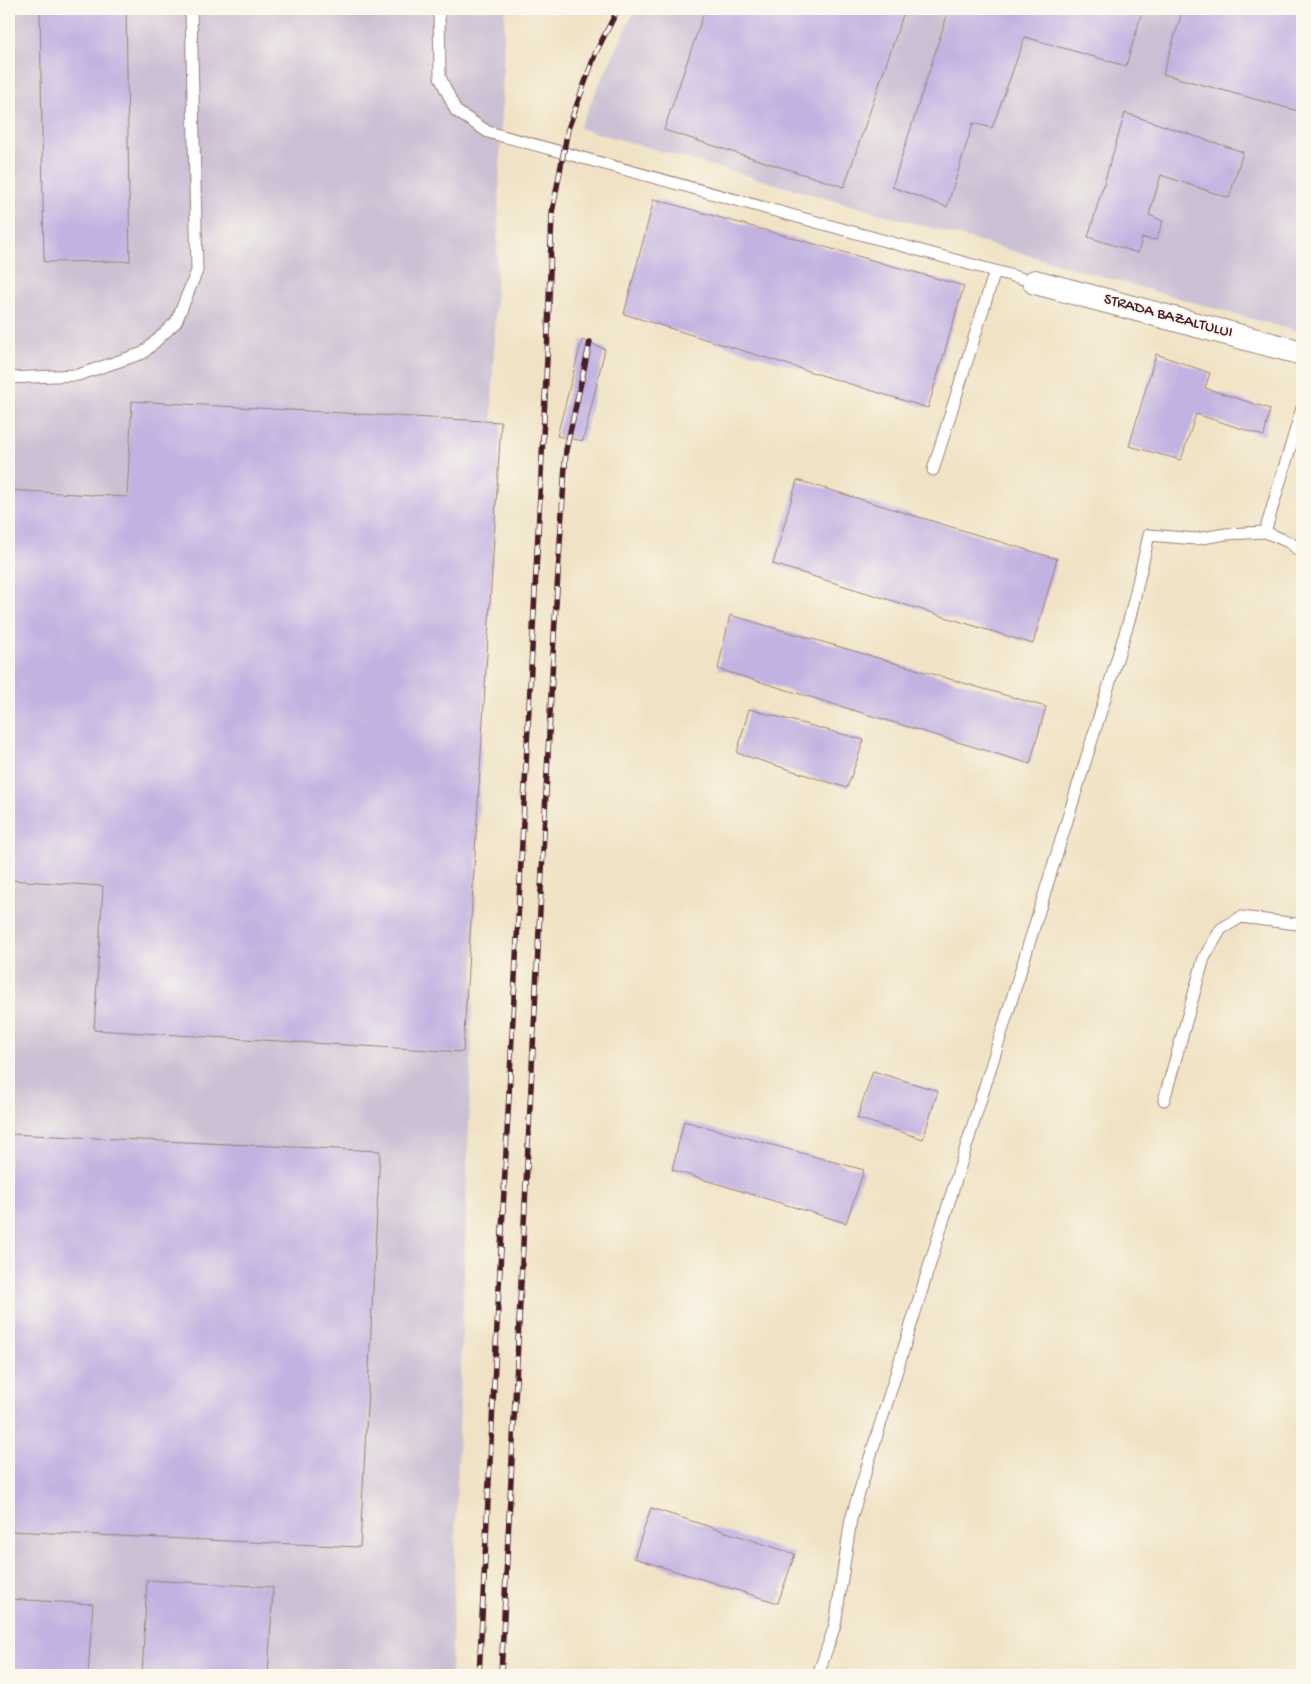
<svg xmlns="http://www.w3.org/2000/svg" width="1311" height="1684" font-family="'Gochi Hand',sans-serif">
<style>
.industrial{fill:#cbbfd4}
.building{fill:#c2b2e1}
.lines{fill:none;stroke-linecap:round;stroke-linejoin:round}
.lane-casing{stroke:#9d8178;stroke-width:13}
.street-casing{stroke:#9d8178;stroke-width:26}
.lane{stroke:#fff;stroke-width:11}
.street{stroke:#fff;stroke-width:24}
.rail-casing{stroke:#4a1f2b;stroke-width:5.5}
.rail{stroke:#fbf7ec;stroke-width:4;stroke-dasharray:11;stroke-linecap:butt}
.labels{text-anchor:middle;dominant-baseline:central;stroke-width:4;stroke-linejoin:round;paint-order:stroke}
.street-label{font-size:16px;fill:#4a1f2b;stroke:#fbf7ec}
</style>
<rect width="100%" height="100%" fill="#fbf7ec"/>
<filter id="ink" filterUnits="userSpaceOnUse"><feTurbulence type="fractalNoise" baseFrequency=".02" numOctaves="2"/><feDisplacementMap in="SourceGraphic" scale="10" xChannelSelector="R" yChannelSelector="G"/><feConvolveMatrix kernelMatrix="1 2 1 2 8 2 1 2 1" color-interpolation-filters="sRGB"/></filter>
<filter id="wash" filterUnits="userSpaceOnUse"><feTurbulence type="fractalNoise" baseFrequency=".0096" numOctaves="4" result="noise"/><feDisplacementMap in="SourceGraphic" scale="20" xChannelSelector="R" yChannelSelector="G"/><feGaussianBlur stdDeviation="1.12" result="paint"/><feColorMatrix in="noise" values="0 0 0 0 0 0 0 0 0 0 0 0 0 0 0 0 0 1.4 0 .05"/><feComposite in="paint" operator="in"/></filter>
<g filter="url(#wash)">
<rect width="100%" height="100%" fill="#f0e3c5"/>
<path class="industrial" d="M9,9H505L451,1675H9Z
M635,9H1302V333L579,128Z"/>
<g id="blocks">
<path class="building" d="M40,9H126L130,261L44,262Z
M705,9H905L844,187L664,130Z
M949,9H1143L1126,66L1025,37L992,128L973,123L947,207L892,187Z
M1183,9H1302V112L1163,74Z
M1125,113L1243,152L1229,198L1161,175L1149,215L1163,221L1156,240L1142,238L1138,253L1088,237Z
M654,199L964,286L928,408L624,314Z
M582,340L605,349L583,441L557,436Z
M1156,354L1210,373L1205,388L1270,409L1264,436L1196,414L1181,460L1129,446Z
M132,401L501,422L463,1052L94,1030L103,886L9,880V490L127,497Z
M797,480L1057,559L1033,644L773,564Z
M730,615L1046,707L1030,764L718,669Z
M749,709L864,740L847,788L737,753Z
M873,1071L938,1091L923,1139L857,1118Z
M684,1121L864,1170L846,1223L672,1170Z
M9,1134L380,1151L360,1547L9,1531Z
M651,1508L795,1554L778,1603L634,1558Z
M147,1580L273,1587L268,1675H142Z
M9,1599L93,1604L88,1675H9Z"/>
</g>
</g>
<g filter="url(#ink)">
<use href="#blocks" fill-opacity="0" stroke="#9d8178" stroke-width="1"/>
<g class="lines">
<g class="lane-casing">
<path id="lane" d="M439,9L440,77L456,111L488,132L1035,282
M9,378L78,375L143,353L176,322L197,271L191,9
M933,470L995,271
M1265,532L1302,408
M1164,1100L1204,958L1221,929L1241,917L1297,924L1302,921
M818,1675L835,1625L851,1519L1130,617L1149,535L1196,539L1226,534L1265,532L1291,543L1302,554"/>
</g>
<g class="street-casing">
<path id="street" d="M1035,282L1302,353"/>
</g>
<use href="#lane" class="lane"/>
<use href="#street" class="street"/>
<g class="rail-casing">
<path id="rail" d="M479,1675L547,359L552,213L568,129L596,52L618,9
M501,1675L554,636L566,450L590,342"/>
</g>
<use href="#rail" class="rail"/>
</g>
</g>
<g class="labels">
<g class="street-label">
<text transform="translate(1168 317) rotate(15)">STRADA BAZALTULUI</text>
</g>
</g>
<rect width="1311" height="1684" fill="none" stroke="#fbf7ec" stroke-width="30"/>
</svg>
